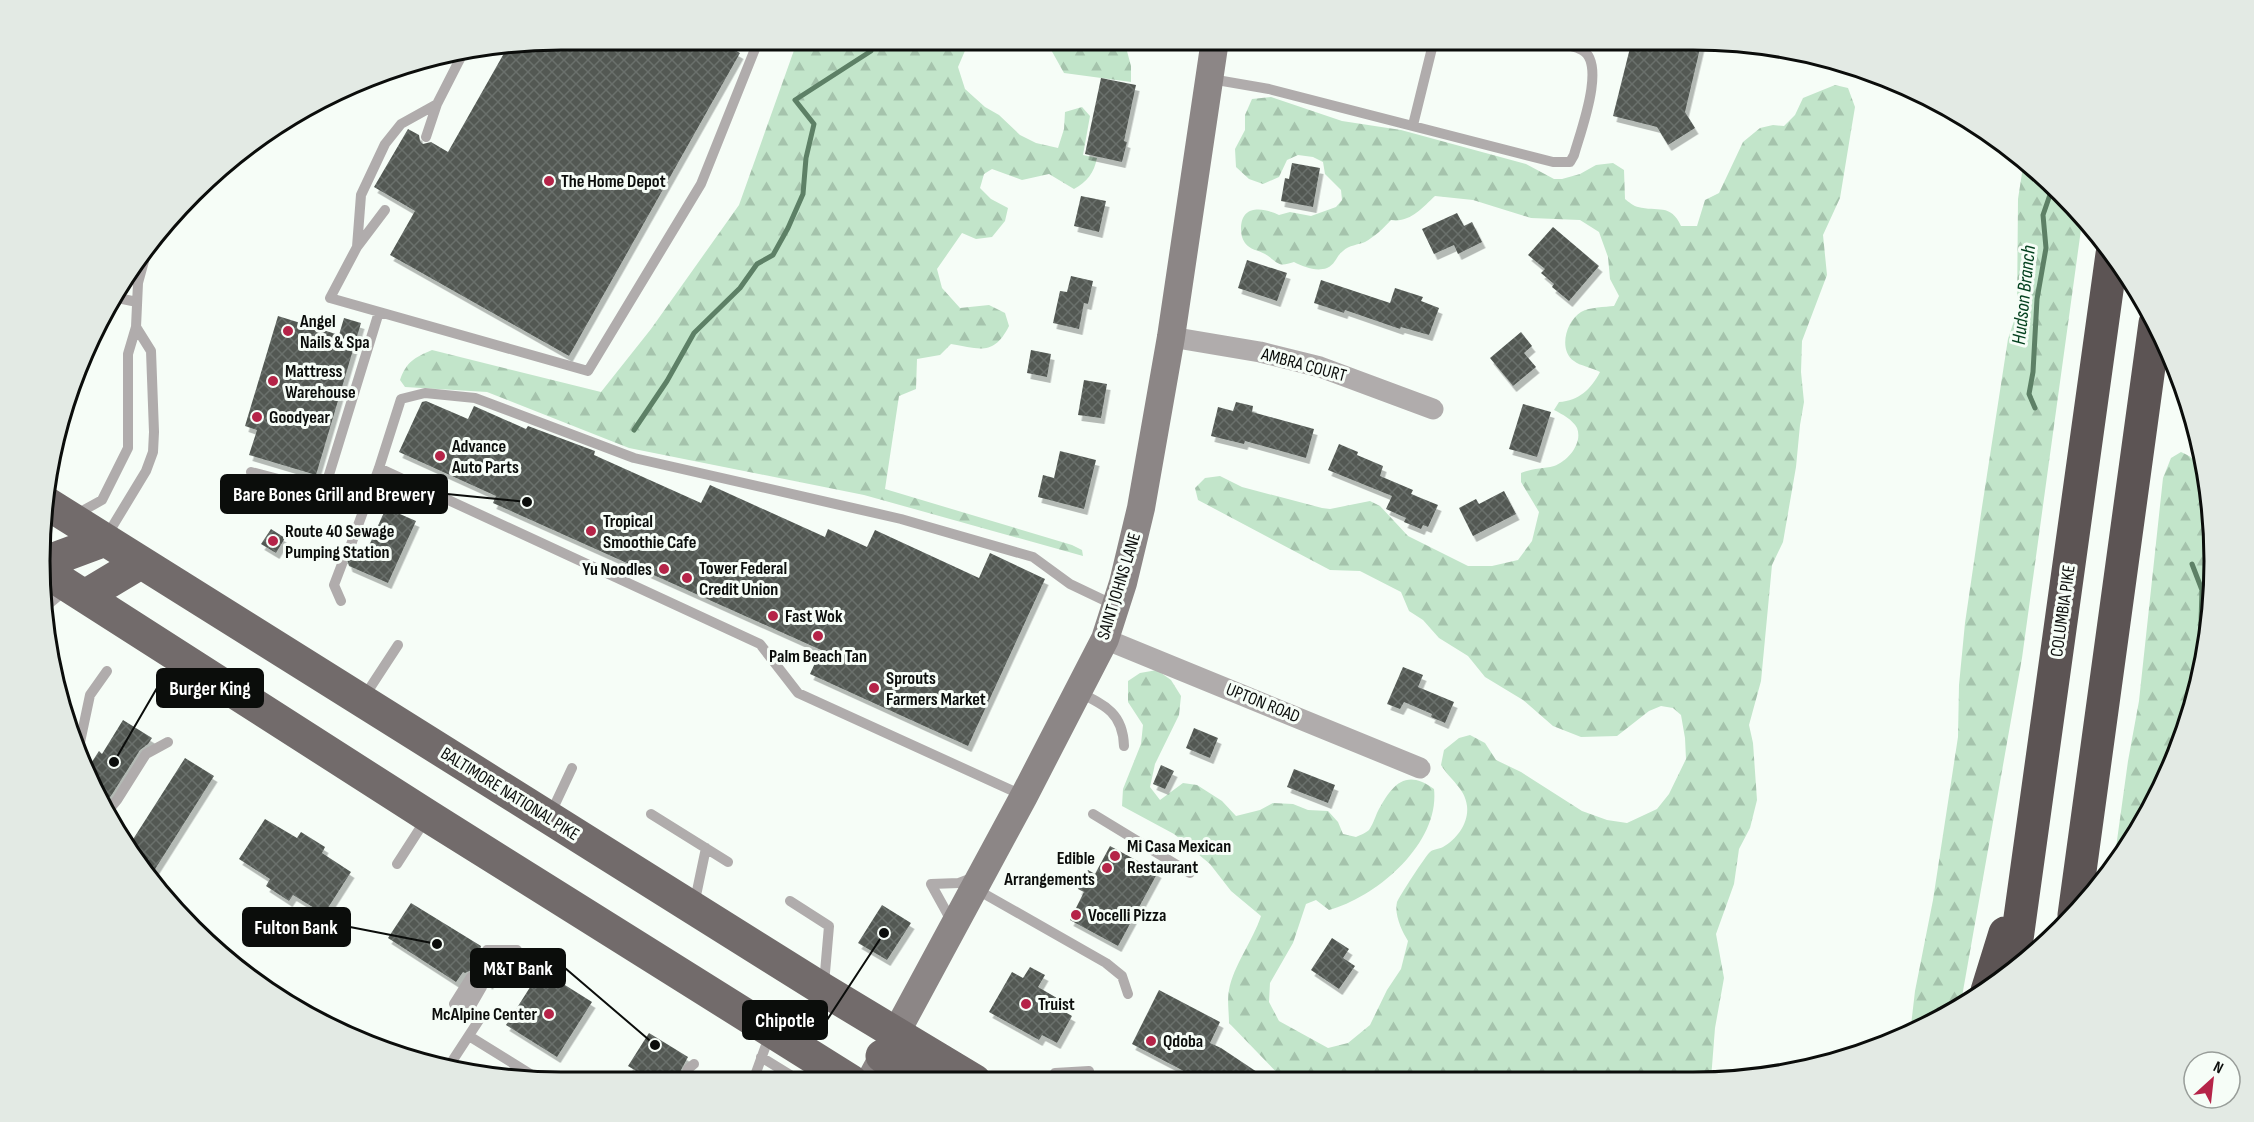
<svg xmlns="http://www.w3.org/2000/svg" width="2254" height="1122" font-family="'Sofia Sans Condensed',sans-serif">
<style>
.forest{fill:url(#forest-firs)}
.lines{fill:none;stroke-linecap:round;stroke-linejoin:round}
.stream{stroke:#5d8066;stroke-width:5}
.building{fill:url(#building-cross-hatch);filter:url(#shadow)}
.lane{stroke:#b0acac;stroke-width:10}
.street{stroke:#b0acac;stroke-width:21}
.secondary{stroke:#8c8686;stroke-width:28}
.primary{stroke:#726b6b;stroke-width:33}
.highway{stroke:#5c5454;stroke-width:33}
.poi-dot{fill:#b52448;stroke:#f6fdf7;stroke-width:2}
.labels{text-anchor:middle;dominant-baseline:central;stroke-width:6;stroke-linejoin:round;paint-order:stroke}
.poi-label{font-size:18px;font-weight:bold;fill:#0b0d0b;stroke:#f6fdf7;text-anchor:start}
.street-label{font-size:18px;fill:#0b0d0b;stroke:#f6fdf7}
.water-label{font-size:20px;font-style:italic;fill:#04411f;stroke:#f6fdf7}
.rim{fill:none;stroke:#0b0d0b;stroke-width:3}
.leader{fill:none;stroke:#0b0d0b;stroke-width:2}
.callout-dot{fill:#0b0d0b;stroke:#f6fdf7;stroke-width:2}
.callout{fill:#0b0d0b;stroke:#0b0d0b;stroke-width:2}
.callout-label{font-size:20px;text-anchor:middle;font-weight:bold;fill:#fff}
</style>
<defs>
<pattern id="forest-firs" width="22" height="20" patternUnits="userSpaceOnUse" patternTransform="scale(1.5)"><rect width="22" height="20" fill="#c2e5ca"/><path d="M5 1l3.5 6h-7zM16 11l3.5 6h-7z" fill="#a5c3ac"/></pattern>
<pattern id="building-cross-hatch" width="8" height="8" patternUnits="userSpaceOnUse" patternTransform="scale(1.5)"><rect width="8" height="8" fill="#525853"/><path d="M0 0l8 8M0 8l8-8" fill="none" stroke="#6b706c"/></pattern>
<filter id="shadow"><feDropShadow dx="3.5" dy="6" stdDeviation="0" flood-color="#0004"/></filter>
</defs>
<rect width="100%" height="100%" fill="#f6fdf7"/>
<path class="forest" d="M798,39H970L958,67L965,89L985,107L999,115L1020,135L1036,143L1058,148L1064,129L1065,112L1082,107L1090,116L1083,155L1097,158C1094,173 1087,182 1074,189L1049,174L1022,180L992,169L984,174L980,188L991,199L1008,208L1005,221L992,237L976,239L962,233L937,269L942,288L960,308L989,305L1005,313L1009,326C994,356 980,349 951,344L940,355L917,359L916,389L899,396L885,489L1072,545L1082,550L1083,556L864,495L629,448L487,392L405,387L400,380C407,361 414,358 432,350L601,392L651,329L739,205Z
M1045,39L1124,40L1131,66V82L1064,73Z
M1835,85L1848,88L1855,107L1850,137L1840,198L1823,235L1827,275L1802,341L1801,372L1804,402L1800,425L1796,467L1783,542L1772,565L1761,681L1749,725L1753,743L1757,800L1750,828L1739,849L1734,884L1716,934L1724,978L1715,1028L1711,1079H1454L1422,1071L1402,1080H1284L1229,1023C1229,1013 1227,1000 1229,990C1233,967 1253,940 1261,916L1231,891L1210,864L1174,834L1122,806L1123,789L1141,744L1143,725L1128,702V681L1140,673L1157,670L1171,680L1181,696L1179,715L1155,764L1150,787L1160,800L1183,783L1197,785L1222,801L1236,816L1260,810L1273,803L1293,804L1308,810L1328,811L1338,822L1343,834L1356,837C1360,835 1366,833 1369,830C1372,826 1375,818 1377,813C1391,787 1404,767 1434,789C1440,843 1377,897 1329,910L1316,900L1306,904L1293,943L1270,983L1269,1002L1279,1021L1328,1048L1348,1043L1370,1025L1387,990L1401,969L1408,941C1402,931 1394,915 1397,902C1399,897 1426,855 1430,852C1433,849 1439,849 1443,847C1457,839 1469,823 1467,806C1465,788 1450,780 1441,765L1444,750L1459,738L1470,735L1485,743L1496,760L1521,772L1582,811L1607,820L1627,823L1657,809L1669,794L1686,759L1685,738L1681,715L1673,708L1661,706L1649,711L1617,736L1581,737L1553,726L1523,700L1485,677L1468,656L1439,638L1423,620L1409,611L1401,592L1360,571L1330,570L1198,500L1195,488L1205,478L1220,476L1242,487L1322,508L1330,509L1370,501L1380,506L1408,536L1468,566H1492L1518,560L1532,541L1539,512L1521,482V473C1533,468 1543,469 1554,466C1568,461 1583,443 1577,428C1573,420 1562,414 1554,410L1559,402C1579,401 1591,389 1600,372C1591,367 1580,366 1574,361C1558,350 1566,321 1581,312C1590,307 1605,307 1614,306L1619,296L1610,279L1608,257L1599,232L1580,220L1531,218L1473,200L1435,196C1422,208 1410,223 1391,220C1384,228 1374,237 1365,242C1358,245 1349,245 1343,251C1336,256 1336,264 1327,268C1316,272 1304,267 1294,262C1277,268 1278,262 1265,254C1258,250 1250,250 1245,243C1242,239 1241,234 1241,229C1241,205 1262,207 1279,215L1290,212L1311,216L1336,207L1342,200L1341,190L1325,174L1323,162L1313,157L1298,155L1287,160L1279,177L1263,184L1249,179L1236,167L1235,149L1245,130V115L1252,99L1271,97L1342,121L1401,130L1526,164L1554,179H1562L1580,174L1596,165L1613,163L1624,170L1625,199C1629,202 1633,206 1638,207C1657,212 1671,203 1681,226H1697L1705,200L1719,193L1743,142L1760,128L1773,125L1784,126L1795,115L1803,98Z
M2024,160L2083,215L2022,658L1960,1008L1910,1034L1915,991L1933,900L1958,737L1959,685L1965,623L1982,507L2008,339L2017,312L2018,199Z
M2181,452C2212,464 2201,494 2211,519L2214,595L2197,696L2161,792L2114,862L2128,761L2139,701L2163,478L2171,458Z"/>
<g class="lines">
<path class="stream" d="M2035,408L2029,394L2033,372L2037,299L2046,248L2043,215L2053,186
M634,430L667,381L694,333L740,288L757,264L773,255L788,228L803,194L806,158L814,124L795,100L871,51L872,39
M2182,737L2183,726L2192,695L2198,668L2201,623L2202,590L2192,564"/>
</g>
<path class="building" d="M561,39H715L740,53L569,356L390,255L415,211L374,187L408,129L419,135L420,141L423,144L431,142L448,152L507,48Z
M1632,40H1702L1685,112L1695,128L1668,145L1657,127L1613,116Z
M1101,78L1136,85L1124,141L1127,142L1122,162L1085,154Z
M1292,163L1320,168L1313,207L1281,201L1285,178L1289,179Z
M1081,196L1106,201L1099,232L1074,226Z
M1457,213L1464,226L1472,222L1482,242L1458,254L1454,245L1434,254L1422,229Z
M1553,227L1599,266L1569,301L1552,287L1554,284L1541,273L1545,269L1528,255Z
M1247,260L1287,273L1277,301L1238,288Z
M1071,276L1093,281L1088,304L1084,303L1079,329L1053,323L1060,291L1067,292Z
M1321,280L1390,303L1395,288L1423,297L1421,301L1439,308L1429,335L1401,327L1400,329L1345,310L1344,313L1314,303Z
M278,316L339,335L344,318L361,323L316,475L249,455L257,430L245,426Z
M1521,332L1532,346L1524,353L1536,367L1513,386L1490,358Z
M1031,350L1051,354L1047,377L1027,373Z
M1084,380L1107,384L1101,418L1078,415Z
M426,401L468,419L474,406L526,429L528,426L595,451L594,455L701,503L710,485L825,537L828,529L867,547L875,530L979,578L990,553L1045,579L968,746L810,674L821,650L493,503L496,496L399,452L422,402Z
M1236,402L1253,406L1252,412L1314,429L1306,458L1245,441L1244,444L1211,436L1218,407L1233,411Z
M1523,404L1551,412L1537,457L1509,449Z
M1339,444L1358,452L1357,455L1383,466L1380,476L1413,490L1411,494L1438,505L1428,527L1423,525L1421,529L1404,522L1406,518L1386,509L1392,496L1328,470Z
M1060,451L1096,460L1084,509L1038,497L1043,475L1054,478Z
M1504,491L1516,514L1473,536L1459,508L1476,499L1479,504Z
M386,508L416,521L388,583L349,566L347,559L340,557L342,552L350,557L354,555L357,550L363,553L365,549L367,550Z
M271,529L285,538L276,553L261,544Z
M1403,667L1423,675L1418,687L1454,702L1445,723L1431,717L1432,714L1404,702L1400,709L1387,704Z
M123,720L152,738L148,744L140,750L111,796L101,803L93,792L86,771L99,751L102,754Z
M1194,728L1218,738L1210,758L1186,748Z
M185,758L214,776L152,874L130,844Z
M1161,765L1174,771L1165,789L1153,784Z
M1294,769L1335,785L1328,803L1287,787Z
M265,819L297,838L301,832L325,847L322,853L351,872L324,914L293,895L289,901L266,886L270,879L239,859Z
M1110,846L1158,872L1118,946L1070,920L1084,892L1078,889L1088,870L1095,874Z
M411,903L481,946L480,951L483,956L497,957L503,962L489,984L482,975L472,970L465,973L463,972L456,982L388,938Z
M882,905L911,923L887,960L858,943Z
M1332,938L1349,949L1343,958L1355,966L1339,989L1311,970Z
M1030,967L1045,975L1038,987L1062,1001L1058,1008L1072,1016L1057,1043L1042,1035L1039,1040L989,1012L1012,972L1023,978Z
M541,970L592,1002L557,1057L506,1025Z
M1159,990L1220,1022L1210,1043L1221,1048L1269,1080H1201L1132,1044Z
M649,1033L688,1057L681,1070L685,1076H691L687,1081L654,1082L628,1066Z"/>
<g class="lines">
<path class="lane" d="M462,55L437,104L401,124L385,144L361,195L357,247L330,298L588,371L701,184L759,39
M1211,79L1269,89L1553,162H1570L1574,155C1580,133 1607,63 1582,50C1571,44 1554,43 1541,40
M1413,125L1434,40
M426,137L437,104
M357,247L385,210
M125,274L138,283
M113,297L137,302
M379,468L760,644L798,693L1024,796
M251,472L324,491L379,312
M75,515L102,500L128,448V354L136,327L138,283L147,250
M106,537L146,471L153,452L154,432L151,351L136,327
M349,550L379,468L401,399L425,393L475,398L634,458L901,519L1033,557L1070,584L1114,605
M341,601L334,585L342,564
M44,608L67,589
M1078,692C1105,705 1123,713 1124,746
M364,697L398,645
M79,747L90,695L107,671
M105,809L112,806L117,800L146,754L168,742
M651,814L728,862
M1093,814L1190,873
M550,815L572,768
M397,864L426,819
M974,888L1106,963L1122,976L1128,994
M790,901L829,926L824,984
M694,905L706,848
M952,922L931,884L959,883L972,878
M487,950H517
M454,1004L471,977
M461,1008L478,981
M467,1013L482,987
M469,1036L543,1082
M761,1057L800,1081
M447,1069L479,1020
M688,1069L694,1064
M1050,1080L1055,1073L1089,1071
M753,1081L770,1034
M564,1082L578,1080"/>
<path class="street" d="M1171,337L1260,352L1320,367L1433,409
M1105,639L1420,768"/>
<path class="secondary" d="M870,1081L1024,796L1105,639L1123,583L1141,508L1171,337L1215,40"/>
<path class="primary" d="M48,504L824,990L975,1081
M46,562L105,540
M45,571L428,816L851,1081
M85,596L140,563
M882,1056L924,1081"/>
<path class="highway" d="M2074,915L2155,323
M2013,968L2112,254
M1987,991L2005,933"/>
</g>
<g class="poi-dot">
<circle cx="549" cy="181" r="6"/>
<circle cx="288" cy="331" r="6"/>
<circle cx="273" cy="381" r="6"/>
<circle cx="257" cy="417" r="6"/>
<circle cx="440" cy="456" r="6"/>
<circle cx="591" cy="531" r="6"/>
<circle cx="273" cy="541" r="6"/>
<circle cx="664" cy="569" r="6"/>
<circle cx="687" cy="578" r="6"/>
<circle cx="773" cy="616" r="6"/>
<circle cx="818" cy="636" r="6"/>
<circle cx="874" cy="688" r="6"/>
<circle cx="1115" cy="856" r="6"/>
<circle cx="1107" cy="868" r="6"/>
<circle cx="1076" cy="915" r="6"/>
<circle cx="1026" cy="1004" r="6"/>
<circle cx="549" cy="1014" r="6"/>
<circle cx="1151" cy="1041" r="6"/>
</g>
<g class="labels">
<g class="poi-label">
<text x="561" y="181">The Home Depot</text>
<text x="300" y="321">Angel<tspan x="300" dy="21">Nails &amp; Spa</tspan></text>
<text x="285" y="371">Mattress<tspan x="285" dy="21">Warehouse</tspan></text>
<text x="269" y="417">Goodyear</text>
<text x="452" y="446">Advance<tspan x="452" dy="21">Auto Parts</tspan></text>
<text x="603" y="521">Tropical<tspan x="603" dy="21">Smoothie Cafe</tspan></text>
<text x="285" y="531">Route 40 Sewage<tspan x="285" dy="21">Pumping Station</tspan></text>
<text x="699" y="568">Tower Federal<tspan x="699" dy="21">Credit Union</tspan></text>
<text x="652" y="569" text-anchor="end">Yu Noodles</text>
<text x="785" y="616">Fast Wok</text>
<text x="818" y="656" text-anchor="middle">Palm Beach Tan</text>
<text x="886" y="678">Sprouts<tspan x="886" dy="21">Farmers Market</tspan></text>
<text x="1127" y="846">Mi Casa Mexican<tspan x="1127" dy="21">Restaurant</tspan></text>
<text x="1095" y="858" text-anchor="end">Edible<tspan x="1095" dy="21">Arrangements</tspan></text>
<text x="1088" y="915">Vocelli Pizza</text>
<text x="1038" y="1004">Truist</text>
<text x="537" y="1014" text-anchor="end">McAlpine Center</text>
<text x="1163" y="1041">Qdoba</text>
</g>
<g class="street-label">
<text transform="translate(1304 365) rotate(15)">AMBRA COURT</text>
<text transform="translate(1119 586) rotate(-73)">SAINT JOHNS LANE</text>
<text transform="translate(2063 611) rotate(-82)">COLUMBIA PIKE</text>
<text transform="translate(1263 703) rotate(22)">UPTON ROAD</text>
<text transform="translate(510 794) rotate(32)">BALTIMORE NATIONAL PIKE</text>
</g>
<g class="water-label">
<text transform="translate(2024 295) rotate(-84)">Hudson Branch</text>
</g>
</g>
<path d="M0 0H2254V1122H0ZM561 50H1693A511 511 0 0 1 2204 561V561A511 511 0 0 1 1693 1072H561A511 511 0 0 1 50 561V561A511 511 0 0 1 561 50Z" fill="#e3eae4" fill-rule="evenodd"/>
<path class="rim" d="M561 50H1693A511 511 0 0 1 2204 561V561A511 511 0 0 1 1693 1072H561A511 511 0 0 1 50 561V561A511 511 0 0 1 561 50Z"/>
<path class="leader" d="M527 502L447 494M114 762L157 688M437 944L350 927M655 1045L565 968M884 933L827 1020"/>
<g class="callout-dot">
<circle cx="527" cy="502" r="6"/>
<circle cx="114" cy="762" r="6"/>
<circle cx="437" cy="944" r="6"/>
<circle cx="655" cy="1045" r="6"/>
<circle cx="884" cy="933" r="6"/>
</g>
<g class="callout">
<rect x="221" y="475" width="226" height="38" rx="6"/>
<rect x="157" y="669" width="106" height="38" rx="6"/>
<rect x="243" y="908" width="107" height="38" rx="6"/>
<rect x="471" y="949" width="94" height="38" rx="6"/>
<rect x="743" y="1001" width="84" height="38" rx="6"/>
</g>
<g class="callout-label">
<text x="334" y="501">Bare Bones Grill and Brewery</text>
<text x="210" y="695">Burger King</text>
<text x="296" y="934">Fulton Bank</text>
<text x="518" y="975">M&amp;T Bank</text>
<text x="785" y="1027">Chipotle</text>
</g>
<g transform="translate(2212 1080) rotate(27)"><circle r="28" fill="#f6fdf7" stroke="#989d99" stroke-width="1.5"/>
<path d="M0-4.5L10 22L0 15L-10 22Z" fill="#b52448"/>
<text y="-9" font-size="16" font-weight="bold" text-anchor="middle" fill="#0b0d0b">N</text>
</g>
</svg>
